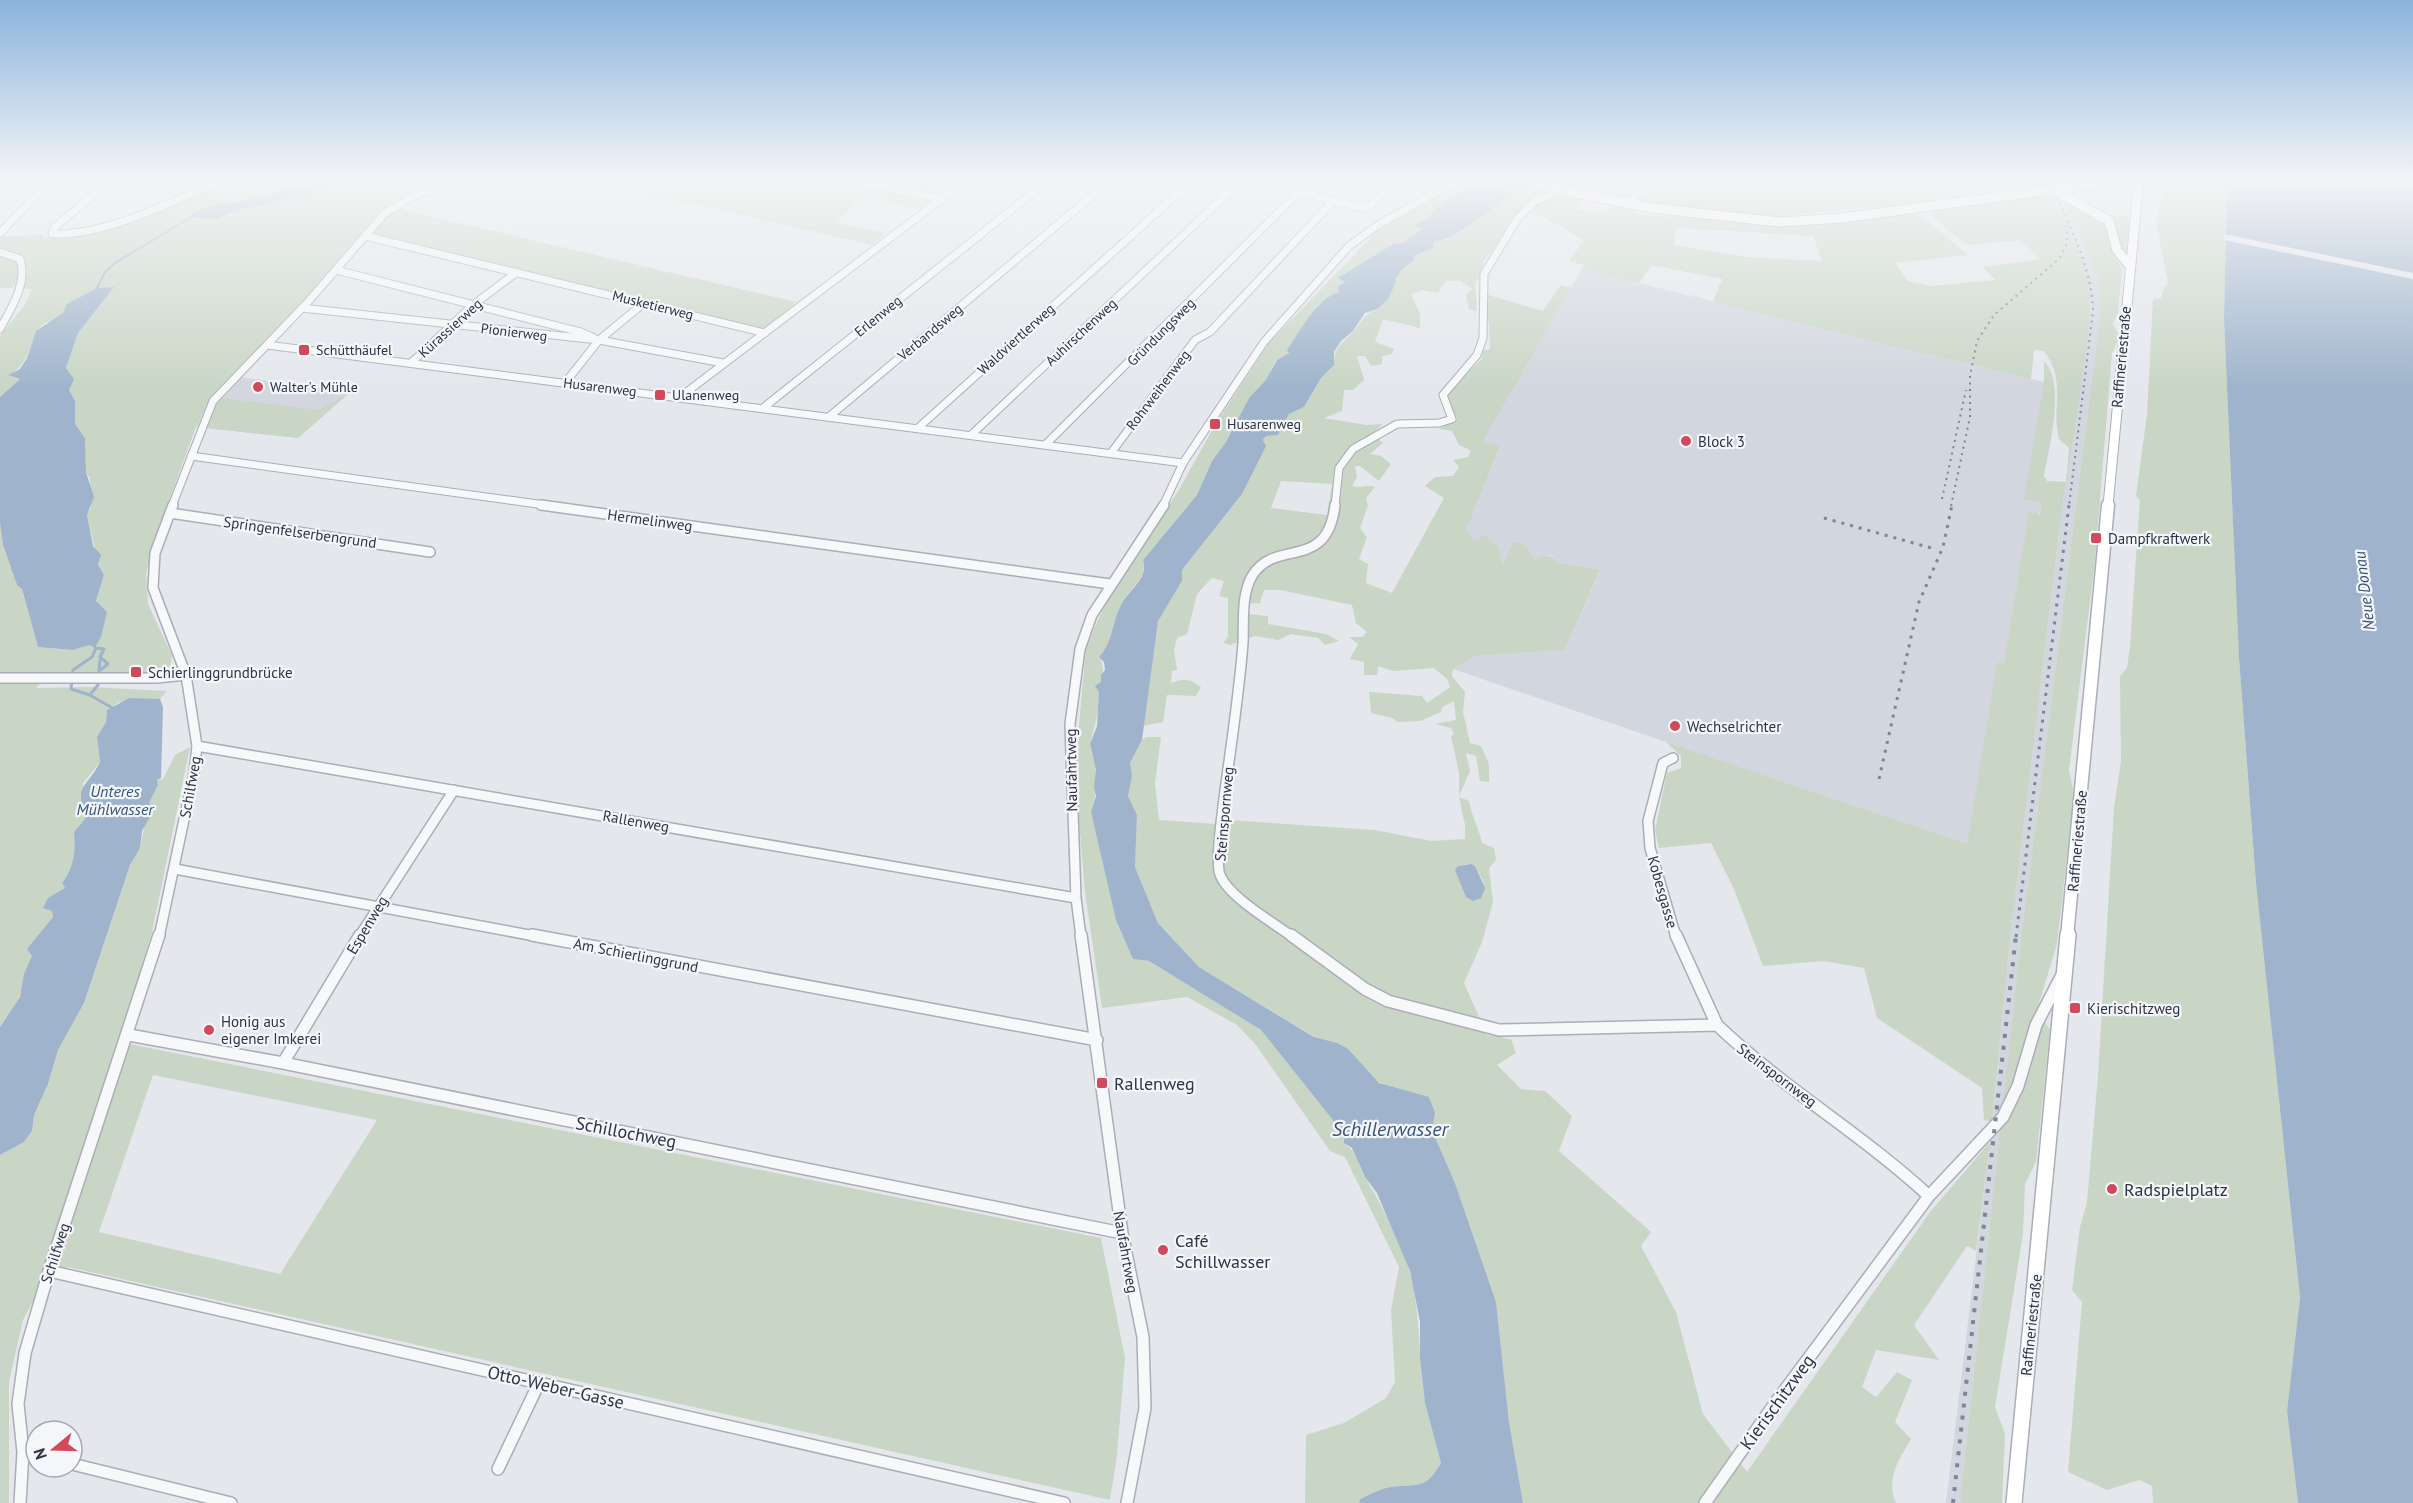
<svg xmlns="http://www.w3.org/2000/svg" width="2413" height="1503" font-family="'PT Sans',sans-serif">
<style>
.built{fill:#d2d6de}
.green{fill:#c9d6c5;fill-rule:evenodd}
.water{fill:#9fb4cc}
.pier{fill:#e4e7ec}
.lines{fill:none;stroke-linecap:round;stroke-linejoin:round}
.stream-far1{stroke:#9fb4cc;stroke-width:2}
.stream{stroke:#9fb4cc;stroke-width:3}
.street-far2-casing{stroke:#a9aeb7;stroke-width:9}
.street-far1-casing{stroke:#a9aeb7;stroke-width:12}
.street-casing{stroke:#a9aeb7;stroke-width:14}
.secondary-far2-casing{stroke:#a9aeb7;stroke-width:11}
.secondary-far1-casing{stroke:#a9aeb7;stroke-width:15}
.secondary-casing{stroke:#a9aeb7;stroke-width:18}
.street-far2{stroke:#f7f8fa;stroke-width:7}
.street-far1{stroke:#f7f8fa;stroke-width:9}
.street{stroke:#f7f8fa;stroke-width:11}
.secondary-far2{stroke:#fff;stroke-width:9}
.secondary-far1{stroke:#fff;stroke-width:12}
.secondary{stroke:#fff;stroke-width:15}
.rail-far2{stroke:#7d8696;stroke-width:2;stroke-dasharray:2 4.5;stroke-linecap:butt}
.rail-far1{stroke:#7d8696;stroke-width:3;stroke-dasharray:3 6;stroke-linecap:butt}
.rail{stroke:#7d8696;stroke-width:4;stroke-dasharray:4 8;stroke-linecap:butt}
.poi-dot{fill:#d1495b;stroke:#f4f6f9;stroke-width:2}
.labels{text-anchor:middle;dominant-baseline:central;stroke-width:4.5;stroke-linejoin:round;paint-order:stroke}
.far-street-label{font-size:14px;fill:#2b3445;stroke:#f4f6f9}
.far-poi-label{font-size:14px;fill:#2b3445;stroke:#f4f6f9;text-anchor:start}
.street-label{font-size:15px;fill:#2b3445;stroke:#f4f6f9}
.poi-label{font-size:15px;fill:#2b3445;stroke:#f4f6f9;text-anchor:start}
.water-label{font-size:16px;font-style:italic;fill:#34527a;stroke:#f4f6f9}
.near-poi-label{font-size:18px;fill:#2b3445;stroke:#f4f6f9;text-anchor:start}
.near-street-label{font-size:18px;fill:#2b3445;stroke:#f4f6f9}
.near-water-label{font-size:20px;font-style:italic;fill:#34527a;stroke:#f4f6f9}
</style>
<rect width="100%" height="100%" fill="#e4e7ec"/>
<path class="built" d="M2048,179H2053L2100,282V317L2020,948L1960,1503H1946L1992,1125L2010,940L2063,499L2091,307L2064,224L2046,194H2053Z
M1582,269L2044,382L2025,498L2041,503L2039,515L2029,513L2004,664L1997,662L1967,845L1453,669L1475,656L1565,650L1600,571L1558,563L1552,556L1543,555L1536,559L1522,543L1513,541L1504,567L1474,542L1467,529L1500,448L1481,442Z
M230,377H239L350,392L298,438L196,427L210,399Z"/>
<path class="green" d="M232,179H300L276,193L222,204L191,216L210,219L232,212L306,194L350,179H451L396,200L377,215L300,305L210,399L196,427L153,545L146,574L148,604L172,656L170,666L156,673L50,672L36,688L90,687L167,691L160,699L119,702L107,710L106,722L97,737L100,762L83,783L85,819L75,832C76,851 74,867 62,883L65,888C57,895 51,906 53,917C33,944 30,965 20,995C17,1007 5,1016 0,1027V523L3,545L17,585L22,589L38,647L73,650L90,645L96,601L104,575L98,563L87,515L91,508L90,478L86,472L85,438L75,424V401L69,390V373L66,368L78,333L113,287C90,288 75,298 63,313C58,319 48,321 42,325C27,339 34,361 9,375L20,379L0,397V336L26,303L32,289H24C23,264 33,256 0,249V236L42,235L44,238C67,240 89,231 111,224C152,210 192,195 232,179Z
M584,179H830L928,199L929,202L920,209L863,197L835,222L885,233L872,245Z
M855,179H960L937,196Z
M1479,179H1514L1546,187L1558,195L1582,197L1577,209L1605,215L1612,204L1642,215L1674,217L1677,214L1760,224L1908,213L1923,217L1968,255L1895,263L1908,281L1932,286L1996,280L1982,267L2041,259L2020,240L1967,245L1931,215L1933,209L2045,192C2062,220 2082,249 2088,282C2094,309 2087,337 2084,364C2078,409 2071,454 2063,499L2010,940L1992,1122L1984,1120L1982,1088L1877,1018L1864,968L1823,961L1763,966L1734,889L1711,843L1659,848L1655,830L1667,773L1681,768V756L1666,742L1967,844L1997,662L2004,663L2029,512L2040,515L2041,503L2024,499L2044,382V361C2066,381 2049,449 2044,476L2047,481L2066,482L2069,448L2059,439C2051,407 2067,382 2044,351L2034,350L2031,379L1713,302L1722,279L1651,265L1639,283L1582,269L1584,265L1569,261L1584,240L1525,207L1483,262L1481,274L1475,284L1477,311L1469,309L1466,295L1473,289L1460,281H1446L1438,293L1422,290L1411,294L1420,314V328L1383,319L1375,342L1394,349L1392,354L1382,356V364L1371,366L1365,356H1357L1364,380L1353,390H1344L1342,411L1324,418L1366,425L1383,424L1372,434L1383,443L1370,454L1381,456L1391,464L1379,481L1360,466H1355L1357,477L1352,486C1360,489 1366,484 1375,487L1366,498L1368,506L1360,528L1367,537L1359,559L1368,564L1366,583L1392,593L1444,498L1425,486L1435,477L1453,476L1459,467L1453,460L1468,457L1471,451L1459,445L1452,431L1439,429L1457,418L1449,405L1448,391L1482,359L1483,350L1490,349L1489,322L1485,318V294L1543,311L1561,285L1571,288L1482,442L1500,447L1467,529L1474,541L1484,535L1498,546L1503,566L1513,541L1522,543L1536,559L1543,555L1552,557L1559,563L1600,570L1565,650L1475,656L1453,669L1452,676L1465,692L1463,712L1470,743L1481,746L1489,764V782L1480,781L1476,756L1466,753L1470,771L1459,796V773L1451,736L1454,734L1451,728L1435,724L1456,720L1454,701L1442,707L1441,712L1420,721L1397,722L1392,718L1371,713L1369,692L1422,696L1427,703L1450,687L1447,679L1434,668L1393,671L1378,666L1377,675H1364V662L1350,659L1358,644L1349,637H1362L1367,632L1356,623L1352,605L1280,590H1264L1260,603L1247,604L1246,614L1268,616V624L1326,634L1339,641L1325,645L1318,638L1291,634L1278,640L1255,636L1230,645L1223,643L1228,637V598L1219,596L1224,581L1212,578L1197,594L1187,634L1177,638L1174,650L1177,670L1172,671L1171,683C1184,678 1189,678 1201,687L1196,696L1167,695L1163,722L1143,726L1158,620L1182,581V570L1242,494L1263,441L1266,436L1278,435L1289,414L1304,407L1321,378L1334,365C1334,347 1341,344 1353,332C1362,322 1363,314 1377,309L1398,272L1415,259L1414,256L1433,248L1434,242L1466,229L1469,223L1503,201C1457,195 1453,195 1417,224L1422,229L1403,243L1393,244L1339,278L1345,282L1339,292L1319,304L1288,350L1289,353L1276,360L1265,381L1249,398L1226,442L1212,461L1197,495L1143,560C1148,579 1128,589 1121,605C1112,622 1113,642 1099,657C1110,668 1095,725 1091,741C1088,751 1096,762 1096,772C1096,786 1096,799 1091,812L1133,959L1149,961L1261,1030L1344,1134V1143C1357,1151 1358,1165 1365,1177C1382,1207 1401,1239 1410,1273C1421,1315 1418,1358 1425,1401C1429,1421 1437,1442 1441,1463C1424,1491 1420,1483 1391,1487C1381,1488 1369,1495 1360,1499L1359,1503H1305L1306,1435L1344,1423L1386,1398L1395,1382L1391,1310L1399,1267L1345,1157L1330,1151L1256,1045L1237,1025L1187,997L1102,1008L1085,892L1077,797L1079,725L1086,648L1107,599L1177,493L1215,425L1269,343L1375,233L1458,185L1465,187ZM1676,228L1813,236L1822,261L1746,257L1674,245ZM1281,481L1332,484L1327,515L1271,508Z
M1545,179H1708L1732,187L1740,179H1979L1990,190L1890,206L1767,217L1668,206Z
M1997,179H2048L2050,185C2035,182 2020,188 2004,186Z
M2167,179H2227L2224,319L2239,658L2256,883L2300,1299L2287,1411L2298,1503H2153L2152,1486L2139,1480L2107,1490L2068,1472L2082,1302L2072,1290L2080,1227L2087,1202L2098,1076L2114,807L2121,762L2120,676L2127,668L2130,645L2140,500L2136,496L2147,414L2153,299L2161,298L2164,288L2168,283L2156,222Z
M2062,199L2109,225L2113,249L2122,270L2118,313L2113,324L2120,337L2112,353L2095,561L2069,770L2074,794L2057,944L2023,1056L2002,1111L2020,948L2100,317V282Z
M395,208L796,302L768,327L754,329L372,234L380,221Z
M2123,215L2130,219L2127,250L2119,248L2110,217Z
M0,254C17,260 30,271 12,288H0Z
M349,393L298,438L206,428L220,398L319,410Z
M1146,737H1161L1155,783L1159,820L1215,824L1227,820L1375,830L1431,841L1465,839V825L1459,797L1469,801C1472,818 1479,828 1482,843L1494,848L1496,860L1489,868L1493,902L1482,942L1464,983L1487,1035L1511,1039L1516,1053L1497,1065L1521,1089L1545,1091L1572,1116L1559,1151L1651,1232L1641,1246L1676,1312L1703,1414L1747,1472L1930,1212L1990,1142L1976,1251L1967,1246L1914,1325L1939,1360L1876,1350L1862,1387L1876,1397L1897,1372L1912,1380L1895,1422L1911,1439C1899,1460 1885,1479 1896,1503H1523L1509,1422L1496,1302L1455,1183L1432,1130L1435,1113L1372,1078L1348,1049L1315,1037L1199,967L1158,923L1135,867L1137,815L1128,796L1131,776L1130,763L1142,740ZM1467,864L1475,866L1484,883L1471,900L1465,894L1458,866Z
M190,747L152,932L119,1042L1101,1238L1125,1358L1117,1455L1110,1500L68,1267L49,1271L23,1320L9,1382V1503H0V1155L24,1142L32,1131L34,1115L48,1084L58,1050L84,1003L130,865L140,848L149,803L158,785L157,780L163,779L175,755ZM153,1075L377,1120L280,1274L99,1232Z
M2041,1023H2045L2050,1029L2036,1162L2025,1184L2023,1234L1995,1407L2005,1434L2002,1503H1960L2000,1130L2010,1115Z"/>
<path class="water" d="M300,179H350L306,194L232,212L220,218L205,219L190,216L192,213L221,203L225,204L276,193Z
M2227,179H2413V1503H2298L2287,1411L2300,1298L2256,883L2239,658L2224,319Z
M1476,186H1493L1505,196L1503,201C1478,217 1463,235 1434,242L1433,248L1414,256L1415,259L1399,272L1400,274L1395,279L1396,281L1389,298L1377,309L1365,313L1353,331L1341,341L1334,352V365L1321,378L1304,407L1289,414L1278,435L1266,436L1263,440L1266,446L1242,494L1182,570V581L1158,621L1142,740L1130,763L1132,776L1128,796L1137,815L1135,867L1158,923L1199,967L1314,1037L1337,1043L1348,1049L1379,1083L1429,1097L1435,1113L1432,1130L1455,1183L1496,1302L1509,1422L1523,1503H1359L1360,1499C1369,1495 1381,1488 1391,1487C1420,1483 1424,1491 1441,1463L1425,1403L1420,1358V1322L1410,1271L1377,1193L1365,1177L1352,1148L1344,1143V1134L1261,1030L1149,961L1133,959L1116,920L1091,812L1096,796L1094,787L1096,770L1090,744L1097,726L1099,692L1095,686L1101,682V675L1105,670L1104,662L1099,657C1113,642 1112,622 1121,605C1128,590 1149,579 1143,560L1197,495L1212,461L1226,442L1249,398L1265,381L1277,360L1289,353L1287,350C1300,331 1316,299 1339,292L1338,286L1345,282L1338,278L1393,244L1403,243L1422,229L1413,225C1428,221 1438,204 1451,198C1459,194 1467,191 1476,186Z
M114,287L78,333L66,368L74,379L69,390L75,401V424L85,438L86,472L94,497L87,515L93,546L101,555L98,564L104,575L96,601L107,612L101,637L95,647L90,645L73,650L38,647L22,589L17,585L3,545L0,523V397L20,379L8,375L20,369L27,358L36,331L63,313L67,304L97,288Z
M129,698L160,699L163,707L161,778L157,780L158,785L149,803L155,808L142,831L140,848L130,865L84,1003L58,1050L48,1084L34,1115L32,1131L24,1142L0,1155V1027L20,997L24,974L32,956L27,949L53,917L52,911L43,908L48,898L65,888L62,883C74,867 76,851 74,832L85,819C75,782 85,791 100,762L97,737L106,722L107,710Z
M1471,864L1475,866L1485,888L1481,898L1473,901L1466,897L1455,870L1458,866Z"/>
<path class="pier" d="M2224,234L2413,273V279L2224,240Z"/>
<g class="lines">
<path class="stream-far1" d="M1497,190L1524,184
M1503,194L1529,185
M96,290L105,272L115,263L193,216"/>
<path class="stream" d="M92,644L96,648L104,649L100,657L108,664L99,671
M96,648L92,657L73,670L71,689L90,695L114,709
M99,672L100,660
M90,695L98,685L99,678"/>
<g class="street-far2-casing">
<path id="street-far2" d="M112,179L55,227L52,234C108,236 174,200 225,179
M845,179L942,199
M1277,179L1299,192L1362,208L1370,206L1396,179
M1991,179L2007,194
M1627,204L1652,179
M0,233L52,179
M365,236L765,333
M0,252L20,259C28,284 11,308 0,329
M336,270L581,332L594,338
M302,308L599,340L723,363
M267,345L1183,463
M412,362L473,305L517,272
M565,383L599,340L644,303
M680,397L968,179
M763,408L1050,179
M830,416L1112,179
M918,428L1194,179
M971,435L1243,179
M1046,444L1299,192
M1111,453L1195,340L1210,332L1334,200
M191,456L552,506
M172,506L213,401L307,303L385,213L414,196L459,179
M1163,506L1183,463L1264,342L1349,246L1378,225L1460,179
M1335,506L1339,468L1353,449L1397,424L1439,423L1452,419L1443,395L1477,355L1483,338L1484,274L1518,218L1535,201L1561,190"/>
</g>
<g class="street-far1-casing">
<path id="street-far1" d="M541,505L1110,584
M170,513L430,552
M0,678H157L186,675
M197,746L1076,898
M1673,758L1663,763L1648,821L1650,848L1676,937
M175,869L540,937
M159,937L194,773L197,746L186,675L153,588L155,553L173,505
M359,937L454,790
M1081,937L1076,898L1070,724L1080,649L1092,615L1164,505
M1293,937C1274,923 1223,894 1219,871C1216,851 1222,818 1224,798C1231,746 1239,695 1243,643C1244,622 1241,595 1252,576C1276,537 1327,573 1335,505"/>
</g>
<g class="street-casing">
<path id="street" d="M532,935L1097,1040
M1081,935L1122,1233L1143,1337L1145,1408L1127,1503
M1291,935L1365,989L1388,1001L1499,1030L1717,1025C1783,1088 1862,1134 1929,1196
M1676,935L1717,1025
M129,1035L283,1063L1122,1233
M283,1063L360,935
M49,1271L1064,1503
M23,1452L36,1455
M72,1464L231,1503
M498,1469L539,1383
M20,1503L23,1452L18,1404L25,1353L49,1271L159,935
M1705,1503L1776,1402L1929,1196L2003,1117L2018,1086L2036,1025L2062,975"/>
</g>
<g class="secondary-far2-casing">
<path id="secondary-far2" d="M1525,179L1561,190L1652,208L1779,222L1841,218L2095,184L2114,179
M2053,189L2109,221L2117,250L2129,265
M2108,506L2139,179"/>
</g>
<g class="secondary-far1-casing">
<path id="secondary-far1" d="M2067,937L2108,505"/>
</g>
<g class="secondary-casing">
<path id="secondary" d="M2014,1503L2068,935"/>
</g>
<use href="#street-far2" class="street-far2"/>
<use href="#street-far1" class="street-far1"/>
<use href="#street" class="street"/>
<use href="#secondary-far2" class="secondary-far2"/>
<use href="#secondary-far1" class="secondary-far1"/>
<use href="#secondary" class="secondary"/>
<path class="rail-far2" d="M2050,179C2066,223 2092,263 2093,311L2069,506
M1942,499L1966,390
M1951,506L1970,417V376L1977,341L1994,315L2060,258L2067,244V226"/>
<path class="rail-far1" d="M1824,518L1935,549
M1879,779L1919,602L1943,547L1952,505
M2016,937L2069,505"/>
<path class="rail" d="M1953,1503L2016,935"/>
</g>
<linearGradient id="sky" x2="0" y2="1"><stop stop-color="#8bb4dd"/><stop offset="0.46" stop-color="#f3f4f6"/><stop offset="1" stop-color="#f3f4f6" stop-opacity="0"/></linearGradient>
<rect width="2413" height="389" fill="url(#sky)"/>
<g class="poi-dot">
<rect x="298" y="344" width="12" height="12" rx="3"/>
<circle cx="258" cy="387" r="6"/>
<rect x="654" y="389" width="12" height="12" rx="3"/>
<rect x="1209" y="418" width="12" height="12" rx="3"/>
<circle cx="1686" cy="441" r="6"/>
<rect x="2090" y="532" width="12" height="12" rx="3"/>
<rect x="130" y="666" width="12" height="12" rx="3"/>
<circle cx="1675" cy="726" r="6"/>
<rect x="2069" y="1002" width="12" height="12" rx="3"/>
<circle cx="209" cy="1030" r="6"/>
<rect x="1096" y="1077" width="12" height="12" rx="3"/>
<circle cx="2112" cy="1189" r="6"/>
<circle cx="1163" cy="1250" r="6"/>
</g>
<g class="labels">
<g class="far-street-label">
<text transform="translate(653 305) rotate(14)">Musketierweg</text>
<text transform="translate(878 316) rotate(-39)">Erlenweg</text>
<text transform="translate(450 328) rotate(-42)">Kürassierweg</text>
<text transform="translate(514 332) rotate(7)">Pionierweg</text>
<text transform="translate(930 332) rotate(-40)">Verbandsweg</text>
<text transform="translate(1081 332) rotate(-43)">Auhirschenweg</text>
<text transform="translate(1161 332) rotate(-45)">Gründungsweg</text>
<text transform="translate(1016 339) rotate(-42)">Waldviertlerweg</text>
<text transform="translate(600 387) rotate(7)">Husarenweg</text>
<text transform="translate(1158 390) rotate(-53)">Rohrweihenweg</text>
</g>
<g class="far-poi-label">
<text x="316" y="350">Schütthäufel</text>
<text x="270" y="387">Walter's Mühle</text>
<text x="672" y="395">Ulanenweg</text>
<text x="1227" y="424">Husarenweg</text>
</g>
<g class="street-label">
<text transform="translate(2121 357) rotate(-85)">Raffineriestraße</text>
<text transform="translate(650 520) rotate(8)">Hermelinweg</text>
<text transform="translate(300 532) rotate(8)">Springenfelserbengrund</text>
<text transform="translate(1071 770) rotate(-91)">Naufahrtweg</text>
<text transform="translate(190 787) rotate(-80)">Schilfweg</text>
<text transform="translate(1224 814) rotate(-85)">Steinspornweg</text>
<text transform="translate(636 821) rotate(10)">Rallenweg</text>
<text transform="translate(2077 841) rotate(-85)">Raffineriestraße</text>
<text transform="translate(1663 892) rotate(74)">Kobesgasse</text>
<text transform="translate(367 925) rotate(-59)">Espenweg</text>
<text transform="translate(636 955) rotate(11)">Am Schierlinggrund</text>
<text transform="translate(1777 1075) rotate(37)">Steinspornweg</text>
<text transform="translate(1126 1252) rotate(80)">Naufahrtweg</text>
<text transform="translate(55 1253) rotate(-72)">Schilfweg</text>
<text transform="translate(2031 1325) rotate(-84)">Raffineriestraße</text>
</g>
<g class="poi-label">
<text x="1698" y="441">Block 3</text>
<text x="2108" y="538">Dampfkraftwerk</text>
<text x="148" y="672">Schierlinggrundbrücke</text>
<text x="1687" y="726">Wechselrichter</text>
<text x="2087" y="1008">Kierischitzweg</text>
<text x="221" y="1021">Honig aus<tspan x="221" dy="17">eigener Imkerei</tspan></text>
</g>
<g class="water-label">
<text transform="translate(2364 591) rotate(-97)">Neue Donau</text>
<text x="115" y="791">Unteres<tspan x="115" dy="18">Mühlwasser</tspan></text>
</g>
<g class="near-poi-label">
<text x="1114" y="1083">Rallenweg</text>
<text x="2124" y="1189">Radspielplatz</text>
<text x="1175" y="1240">Café<tspan x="1175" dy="21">Schillwasser</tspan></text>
</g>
<g class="near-street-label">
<text transform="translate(626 1132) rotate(11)">Schillochweg</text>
<text transform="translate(556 1387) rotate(13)">Otto-Weber-Gasse</text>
<text transform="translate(1777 1402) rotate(-54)">Kierischitzweg</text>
</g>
<g class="near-water-label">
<text x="1390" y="1129">Schillerwasser</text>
</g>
</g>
<g transform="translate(54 1449) rotate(251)"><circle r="28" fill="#f4f6f9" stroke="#a4a8b1" stroke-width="1.5"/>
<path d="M0-4.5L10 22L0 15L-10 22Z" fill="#d1495b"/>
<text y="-9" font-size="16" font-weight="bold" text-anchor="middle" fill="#2b3445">N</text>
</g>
</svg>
